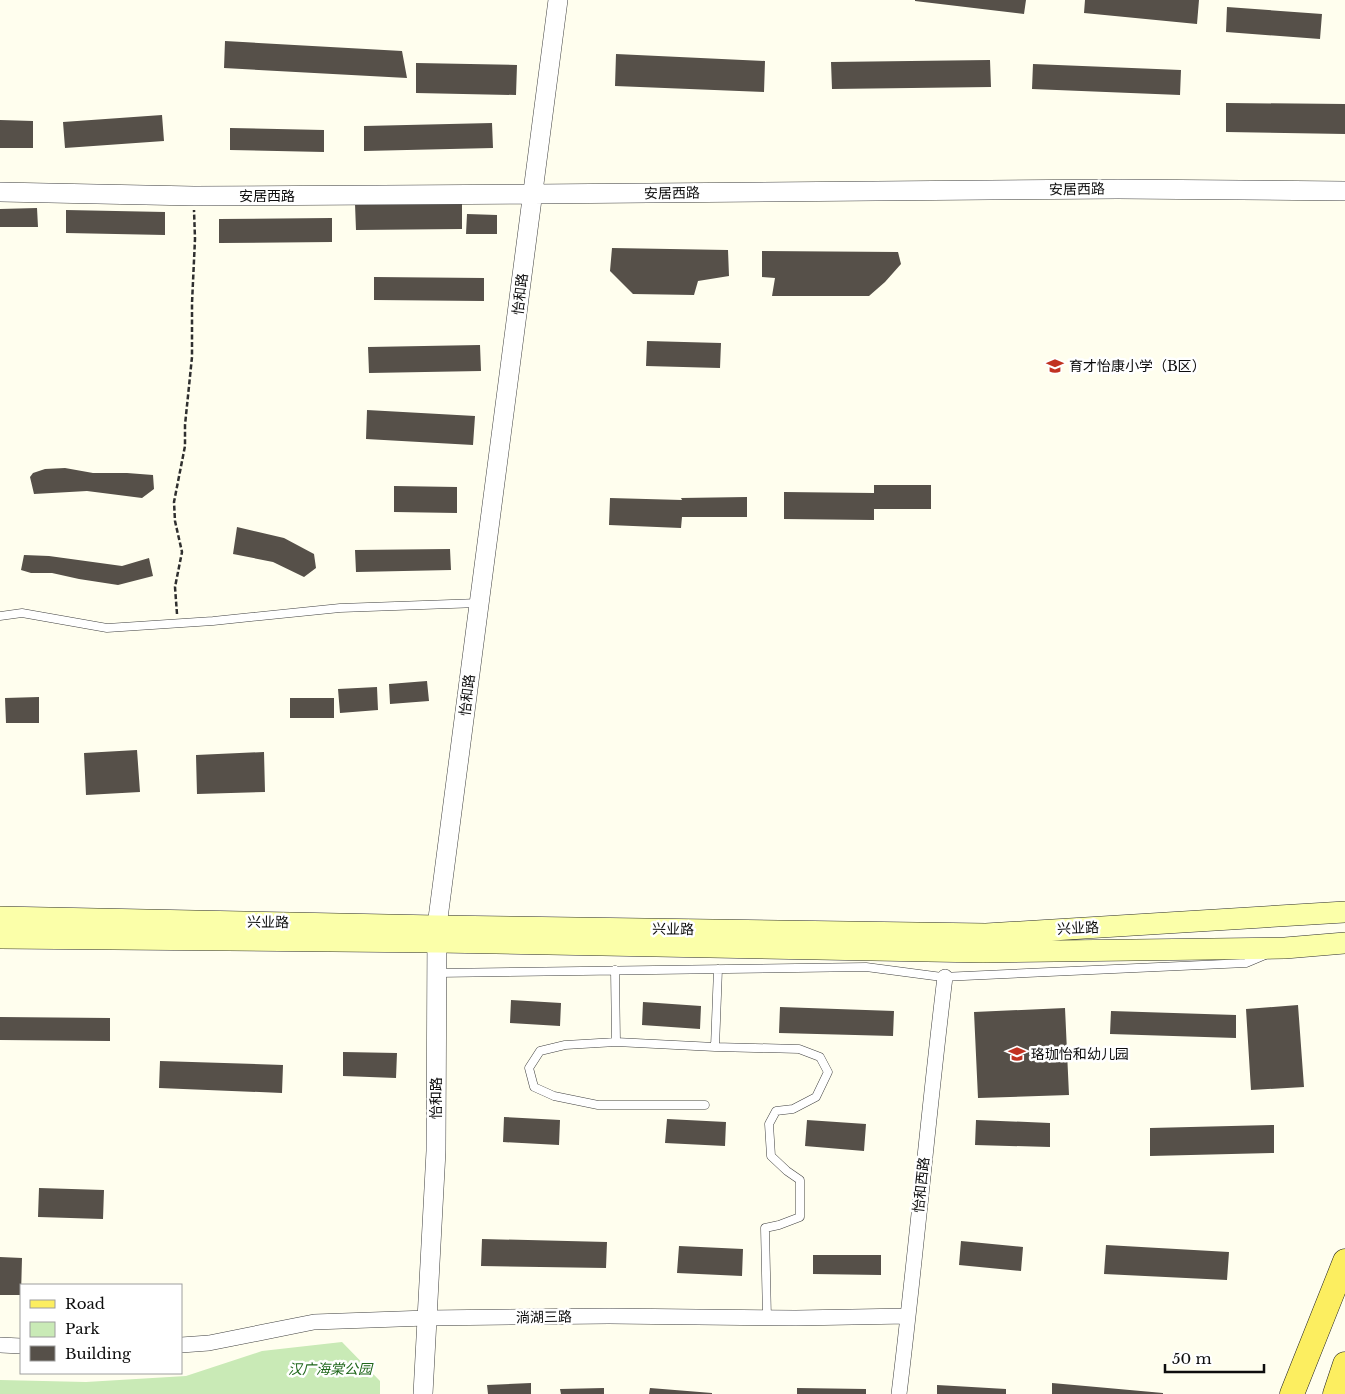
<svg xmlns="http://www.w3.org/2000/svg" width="1345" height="1394" font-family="'Libre Baskerville','Noto Sans SC',serif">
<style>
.green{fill:#c9eab6}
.building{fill:#565049}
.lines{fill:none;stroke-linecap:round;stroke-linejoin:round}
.service-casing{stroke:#404040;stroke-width:9}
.minor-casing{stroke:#404040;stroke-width:16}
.tertiary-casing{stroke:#404040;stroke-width:20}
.secondary-casing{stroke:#2f2f2f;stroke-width:22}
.primary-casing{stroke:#1e1e1e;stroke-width:25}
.path{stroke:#2f2f2f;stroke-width:2.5;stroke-dasharray:5 2.5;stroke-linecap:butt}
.service{stroke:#fff;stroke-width:8}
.minor{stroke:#fff;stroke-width:15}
.tertiary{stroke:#fff;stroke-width:19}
.secondary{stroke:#fbffa9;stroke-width:21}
.primary{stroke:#fcee60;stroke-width:24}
.labels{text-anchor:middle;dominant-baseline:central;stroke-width:5;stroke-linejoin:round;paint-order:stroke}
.street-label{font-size:14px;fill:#0d0d0d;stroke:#fff}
.poi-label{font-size:14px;fill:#0d0d0d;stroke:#fff;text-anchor:start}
.park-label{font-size:14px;font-style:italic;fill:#20671c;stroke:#fff}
</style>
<rect width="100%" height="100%" fill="#fffeee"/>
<path class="green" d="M342,1342L380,1381V1394H0V1380L86,1382L186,1376L262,1351Z"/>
<path class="building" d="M915,0H1026L1024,14L915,1Z
M1085,0H1199L1197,24L1084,13Z
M1227,7L1322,14L1320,39L1226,32Z
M225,41L402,51L407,78L224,68Z
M616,54L765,61L764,92L615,86Z
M990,60L991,87L832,89L831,62Z
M416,63L517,65L516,95L416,93Z
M1033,64L1181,70L1180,95L1032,89Z
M1226,103L1345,104V134L1226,132Z
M162,115L164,141L65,148L63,122Z
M0,120L33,121V148H0Z
M492,123L493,148L364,151V126Z
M230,128L324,130V152L230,150Z
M355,204H462V229L356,230Z
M37,208L38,227H0V209Z
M66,210L165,212V235L66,233Z
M467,214L497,215V234H466Z
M332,218V242L219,243V219Z
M612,248L728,250L729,276L698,281L694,295L633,294L610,271Z
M762,251L898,252L901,264L885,282L869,296H772L775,278L762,277Z
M374,277L484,278V301L374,300Z
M647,341L721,343L720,368L646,366Z
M480,345L481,371L369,373L368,347Z
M367,410L475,416L473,445L366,439Z
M65,468L93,473H127L153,475L154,489L142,498L87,491L34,494L30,477L33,473L45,469Z
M874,485H931V509H874V520L784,519V492L874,493Z
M394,486L457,487V513L394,512Z
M747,497V517H682L681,528L609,525L610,498L682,500L681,498Z
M237,527L284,538L314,554L316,568L304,577L273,562L233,554Z
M450,549L451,570L356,572L355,550Z
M24,555L49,556L122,566L149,558L153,576L118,585L79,579L52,573H31L21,570Z
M427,681L429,701L390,704L389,684Z
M377,687L378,710L340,713L338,689Z
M39,697V723H6L5,698Z
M290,698H334V718H290Z
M137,750L140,792L86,795L84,753Z
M264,752L265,792L197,794L196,755Z
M511,1000L561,1003L560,1026L510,1023Z
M643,1002L701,1006L700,1029L642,1025Z
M1298,1005L1304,1087L1251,1090L1246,1009Z
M780,1007L894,1011L893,1036L779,1033Z
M1065,1008L1069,1095L978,1098L974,1012Z
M1111,1011L1236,1015V1038L1110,1034Z
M0,1017L110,1018V1041L0,1040Z
M343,1052L397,1053L396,1078L343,1076Z
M160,1061L283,1065L282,1093L159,1088Z
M504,1117L560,1120L559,1145L503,1142Z
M667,1119L726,1122L725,1146L665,1143Z
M807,1120L866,1124L864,1151L805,1146Z
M976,1120L1050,1123V1147L975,1145Z
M1274,1125V1153L1150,1156V1128Z
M39,1188L104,1190L103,1219L38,1217Z
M482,1239L607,1242L606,1268L481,1266Z
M961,1241L1023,1247L1021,1271L959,1265Z
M1106,1245L1229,1252L1227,1280L1104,1274Z
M679,1246L743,1249L742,1276L677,1273Z
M813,1255H881V1275L813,1274Z
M0,1257L22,1258L21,1295H0Z
M531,1383V1394H488L487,1385Z
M1052,1383L1163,1393V1394H1052Z
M937,1385L1006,1389V1394H937Z
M604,1388V1394H561L560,1389Z
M650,1388L712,1393V1394H649Z
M797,1388L866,1389V1394H797Z"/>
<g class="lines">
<g class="service-casing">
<path id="service" d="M0,616L22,613L107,628L213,621L340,608L479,603
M615,970L616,1042L715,1047L718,969
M437,973L866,967L942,977L1246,963L1265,955
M616,1042L565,1045L540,1051L529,1068L534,1087L554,1096L598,1105H705
M715,1047L799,1049L820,1057L828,1072L816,1097L793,1109L776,1111L769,1124L771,1156L787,1171L800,1180V1217L779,1225L765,1228L767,1318"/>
</g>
<g class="minor-casing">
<path id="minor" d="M0,1345L21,1346
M181,1345L209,1343L314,1322L427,1318L609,1316L796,1318L908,1316
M899,1394C916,1255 928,1116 945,977"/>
</g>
<g class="tertiary-casing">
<path id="tertiary" d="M0,192L194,196L533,194L1118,189L1345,191
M423,1394L436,1151L437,926L558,0"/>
</g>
<g class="secondary-casing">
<path id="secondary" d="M0,917L437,926L986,934L1345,912
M0,938L437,942L983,952L1285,948L1345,943"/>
</g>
<g class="primary-casing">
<path id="primary" d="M1292,1394L1345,1261
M1335,1394L1345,1364"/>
</g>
<path class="path" d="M177,614L175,587L182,552L175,521L174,502L185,446V425L192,357V303L195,239L194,210"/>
<use href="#service" class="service"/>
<use href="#minor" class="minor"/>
<use href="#tertiary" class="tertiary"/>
<use href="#secondary" class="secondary"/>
<use href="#primary" class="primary"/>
</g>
<defs>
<g id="school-bare" transform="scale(1.35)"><path d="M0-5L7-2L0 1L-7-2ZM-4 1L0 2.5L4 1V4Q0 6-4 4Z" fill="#c13221" stroke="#fff" stroke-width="2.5" paint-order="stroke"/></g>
</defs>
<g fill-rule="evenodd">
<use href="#school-bare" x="1055" y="366"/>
<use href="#school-bare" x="1017" y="1054"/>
</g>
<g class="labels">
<g class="street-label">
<text transform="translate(1077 189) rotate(-1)">安居西路</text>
<text transform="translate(672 193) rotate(-1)">安居西路</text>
<text x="267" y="196">安居西路</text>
<text transform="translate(520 294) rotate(-83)">怡和路</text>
<text transform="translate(467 695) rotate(-83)">怡和路</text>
<text transform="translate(268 922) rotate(1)">兴业路</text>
<text transform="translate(1078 928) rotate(-3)">兴业路</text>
<text transform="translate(673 929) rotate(1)">兴业路</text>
<text transform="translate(436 1098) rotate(-90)">怡和路</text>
<text transform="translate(921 1185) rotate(-84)">怡和西路</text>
<text transform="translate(544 1317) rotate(-1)">淌湖三路</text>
</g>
<g class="poi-label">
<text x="1069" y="366">育才怡康小学（B区）</text>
<text x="1031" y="1054">珞珈怡和幼儿园</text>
</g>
<g class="park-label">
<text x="330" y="1369">汉广海棠公园</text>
</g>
</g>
<rect x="20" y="1284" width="162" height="90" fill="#ffffff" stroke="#9e9e9e"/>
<rect x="30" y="1300" width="25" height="8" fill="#fcee60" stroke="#9e9e9e"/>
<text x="65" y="1309" font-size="15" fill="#0d0d0d">Road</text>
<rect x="30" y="1322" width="25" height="15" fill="#c9eab6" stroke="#9e9e9e"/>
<text x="65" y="1334" font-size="15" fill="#0d0d0d">Park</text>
<rect x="30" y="1346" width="25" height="15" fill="#565049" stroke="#9e9e9e"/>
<text x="65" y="1359" font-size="15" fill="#0d0d0d">Building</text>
<path d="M1165 1364v8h99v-8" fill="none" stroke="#0d0d0d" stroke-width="2.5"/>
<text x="1172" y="1364" font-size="15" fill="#0d0d0d" stroke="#ffffff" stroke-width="4" paint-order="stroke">50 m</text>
</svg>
